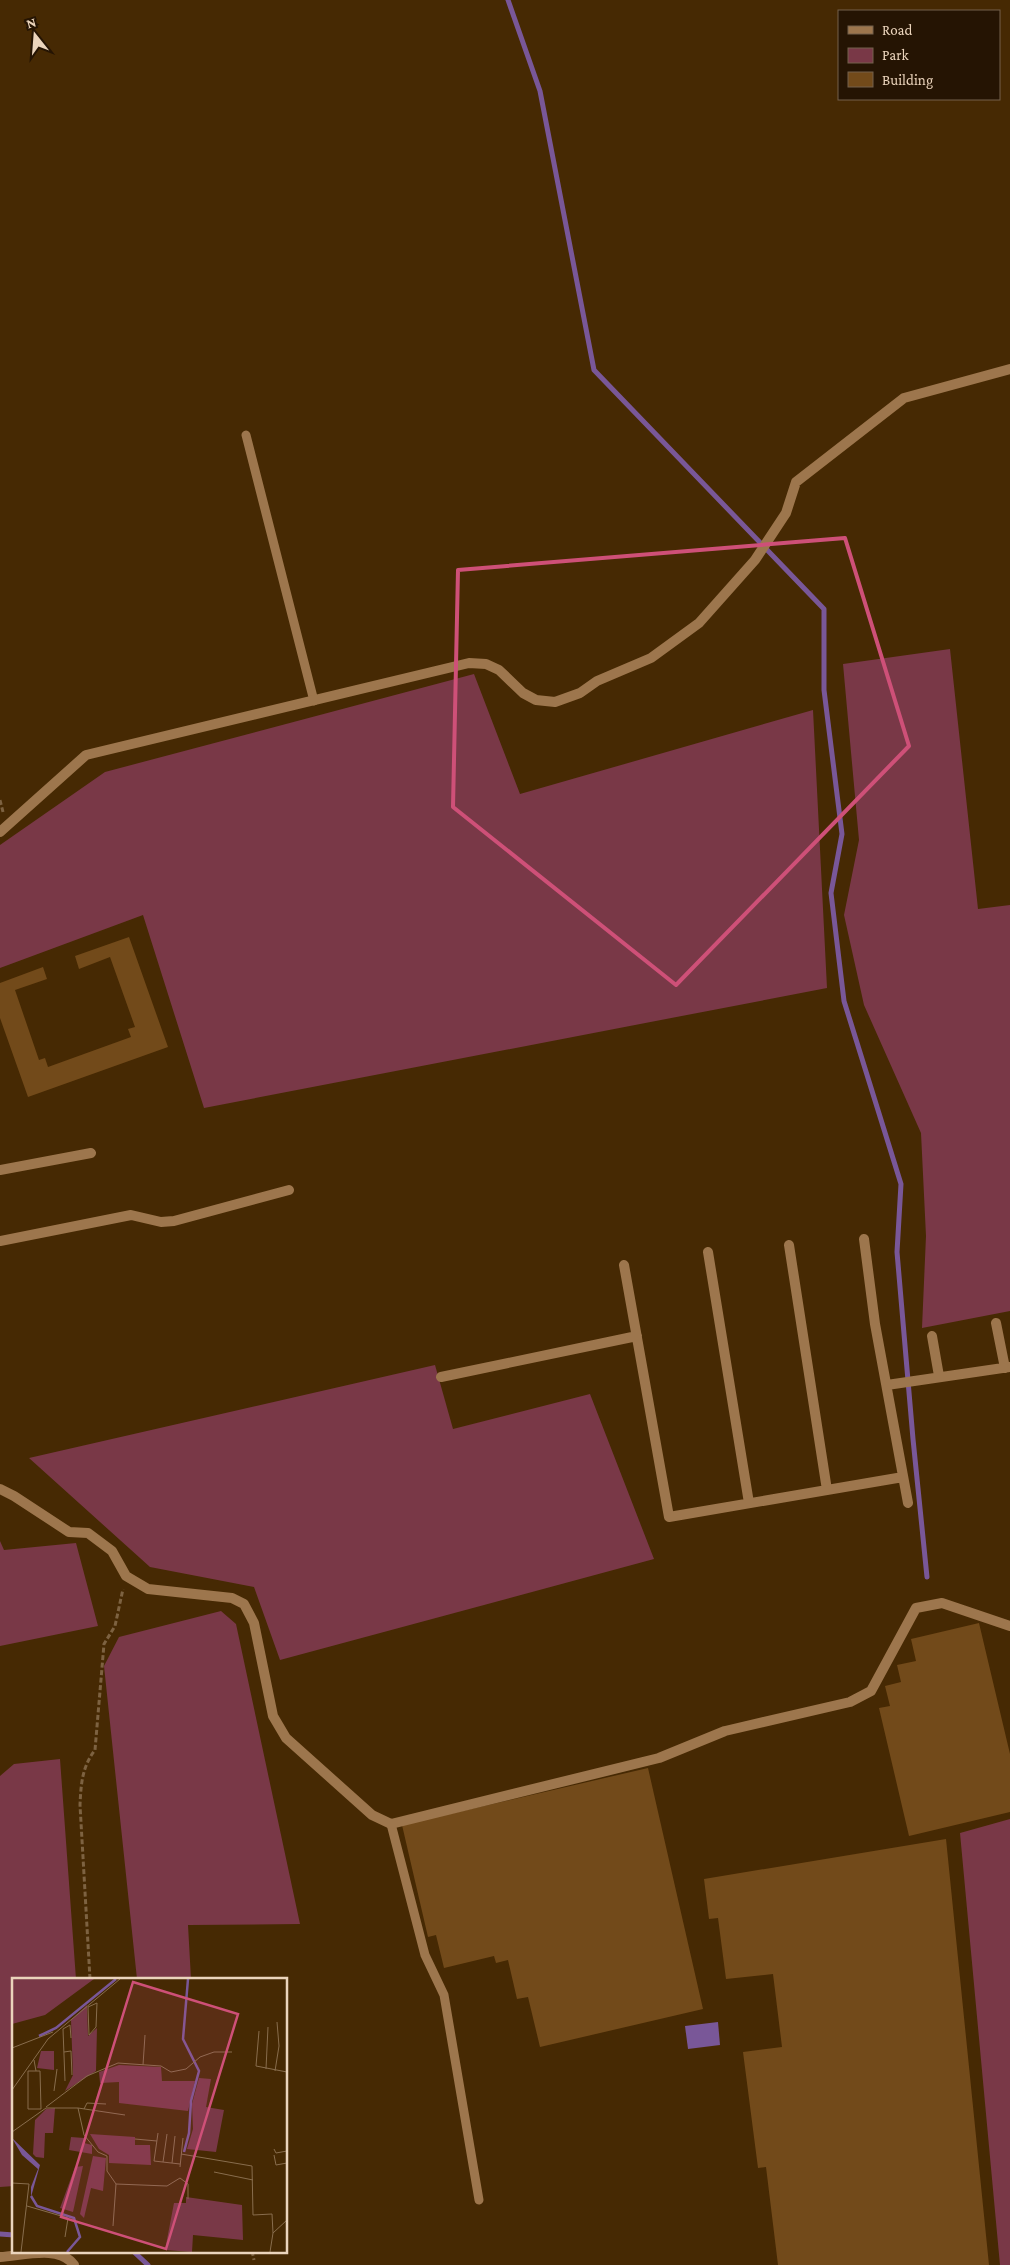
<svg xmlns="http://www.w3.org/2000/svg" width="1010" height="2265" font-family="'Crimson Pro',serif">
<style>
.green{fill:#793847}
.water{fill:#795798}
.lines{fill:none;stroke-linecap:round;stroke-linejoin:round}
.stream{stroke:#795798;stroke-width:5}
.building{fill:#724a1a}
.path{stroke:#7d6241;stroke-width:3;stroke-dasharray:5 2.5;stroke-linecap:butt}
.lane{stroke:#9d764d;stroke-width:9}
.street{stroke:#9d764d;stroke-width:10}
.marked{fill:none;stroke:#ce5078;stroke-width:4;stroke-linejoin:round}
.inset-river{fill:none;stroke:#795798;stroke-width:2.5}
.inset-road{fill:none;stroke:#886d4d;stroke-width:1}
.view{fill:#ce5078;fill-opacity:0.15;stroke:#ce5078;stroke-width:2.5}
.inset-edge{fill:none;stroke:#ebd4bc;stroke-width:2.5}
</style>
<rect width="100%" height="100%" fill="#462903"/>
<path class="green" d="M950,649L978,909L1010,905V1311L922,1328L926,1236L921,1133L864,1005L844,915L859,840L843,664Z
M474,674L520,794L813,710L827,988L204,1108L143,915L0,968V845L105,772Z
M435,1365L453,1429L590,1394L654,1559L280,1660L254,1587L150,1567L29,1458Z
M0,1541L4,1550L76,1543L98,1626L0,1646Z
M221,1611L236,1624L300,1924L188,1925L191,1979H137L104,1666L119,1637Z
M60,1759L76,1979H14V2186L0,2187V1776L14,1764Z
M1010,1819V2265H1000L960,1833Z"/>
<path class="water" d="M718,2022L720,2045L688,2049L685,2026Z"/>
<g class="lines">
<path class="stream" d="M508,0L540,91L594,370L824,609V690L842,834L831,893L844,1001L901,1184L897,1252L913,1439L927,1577
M0,2234L14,2235
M133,2251L148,2265"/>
</g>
<path class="building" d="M129,937L168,1047L28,1097L0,1018V983L43,967L47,979L15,990L39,1060L45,1058L48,1067L131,1037L128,1029L135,1027L110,957L79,969L75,956Z
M979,1623L1010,1754V1812L909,1836L879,1708L890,1706L885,1686L901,1682L897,1665L916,1661L911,1639Z
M648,1768L703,2009L540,2047L528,1997L517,1999L508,1960L496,1963L494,1956L444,1968L436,1935L428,1937L402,1825Z
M946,1839L989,2265H778L766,2167L758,2168L743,2052L782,2047L773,1974L726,1979L718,1918L709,1919L704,1879Z"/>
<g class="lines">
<path class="path" d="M0,800L3,812
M90,1979L80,1805C81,1784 82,1767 95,1750L104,1644L115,1626L123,1589
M252,2251L254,2260"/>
<path class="lane" d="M246,435L314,701
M391,1824L425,1955L444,1995L479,2200"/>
<path class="street" d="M0,832L86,755L469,663L486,664L499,670L523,693L536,700L555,702L580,693L597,681L651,658L699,623L755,560L786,513L796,482L904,398L1010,369
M0,1170L91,1153
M864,1239L875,1324L908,1503
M0,1241L131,1215L161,1222L174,1221L289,1190
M789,1245L827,1490
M708,1252L749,1503
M624,1265L669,1517L903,1477
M996,1323L1005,1368
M932,1336L939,1376
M441,1377L637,1336
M887,1385L1010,1367
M0,1489L14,1496L69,1532L88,1533L112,1551L126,1576L148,1589L232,1598L244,1604L254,1623L273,1716L286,1738L372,1815L391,1824L659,1758L725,1731L850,1702L871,1691L916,1608L942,1603L1010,1626
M0,2257C22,2256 59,2244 74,2265"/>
</g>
<path class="marked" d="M845,538L909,746L676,985L453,807L458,570Z"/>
<g transform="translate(12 1978)">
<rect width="275" height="275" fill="#462903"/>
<path d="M0,1H82L33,37L0,46ZM75,27L76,58L85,50L84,93L53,113L61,97L59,42ZM29,73H42V92L25,90ZM107,87L149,89L150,103H183L176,133L107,125V104L88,105L87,94ZM187,100L199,101L194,129L212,132L204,174L175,171L181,151L180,126ZM43,130L41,155H33L32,180L24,179L21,176L23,142L34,131ZM78,156L123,159V167H138L139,187L97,185V177L87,171ZM59,159L72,160V165L80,167V176L57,172ZM81,178L94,180L91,213L79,210L72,240L68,236ZM71,188L61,234L48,230L63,189ZM174,219L230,227L231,262L181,257L180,274L153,272L162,225H174Z" fill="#793847"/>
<path d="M0,160L28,187L19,219V209L26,191L10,177Z" fill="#795798"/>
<path class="inset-river" d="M27,58L44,50L104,1M172,174L177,155L179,123L187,93L171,61L176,1M19,218L25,228L62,240L68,259L55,274"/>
<path class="inset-road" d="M85,25L84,49L77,57L76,29ZM247,53L244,88L275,94M0,70L41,54M52,74L59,73L60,97M22,82L24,93H16V131H29L28,93H24M131,87L133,57M254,91L256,49M263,93L267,68L265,44M53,103L51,51L58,47L59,60M0,112L36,61L108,1M42,113L45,91M34,129L75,98L106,85L149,88L159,94L174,91L188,79L202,74H220M66,130L113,137M72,131L75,125L94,126M0,154L34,130H66L72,157L86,174L95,178V193L104,206L155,208L168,200L176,206V221M146,155L142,183L168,186M123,161L145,163M262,171L264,175L275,173M169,176L240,188L241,237L260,236L261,255M262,177L264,187L275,185M151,184L155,156M160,185L163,158M168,189L171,160M202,194L241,202M0,205L17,206L9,274M15,228L56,240L53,259M101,248L104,206M258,274L261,255L275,242"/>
<path class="view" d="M121,4L226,36L154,271L49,239Z"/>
<rect width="275" height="275" class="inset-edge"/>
</g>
<rect x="838" y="10" width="162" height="90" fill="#251403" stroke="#74614d"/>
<rect x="848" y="26" width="25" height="8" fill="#9d764d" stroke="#74614d"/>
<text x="882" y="35" font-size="15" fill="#ebd4bc">Road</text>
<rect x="848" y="48" width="25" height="15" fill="#793847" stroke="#74614d"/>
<text x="882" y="60" font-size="15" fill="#ebd4bc">Park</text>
<rect x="848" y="72" width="25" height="15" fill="#724a1a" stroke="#74614d"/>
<text x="882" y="85" font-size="15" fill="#ebd4bc">Building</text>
<g transform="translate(35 35) rotate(343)" stroke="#251403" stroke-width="4" paint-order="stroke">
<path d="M0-4L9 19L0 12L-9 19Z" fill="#ebd4bc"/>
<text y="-8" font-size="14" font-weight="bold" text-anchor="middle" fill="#ebd4bc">N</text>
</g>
</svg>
